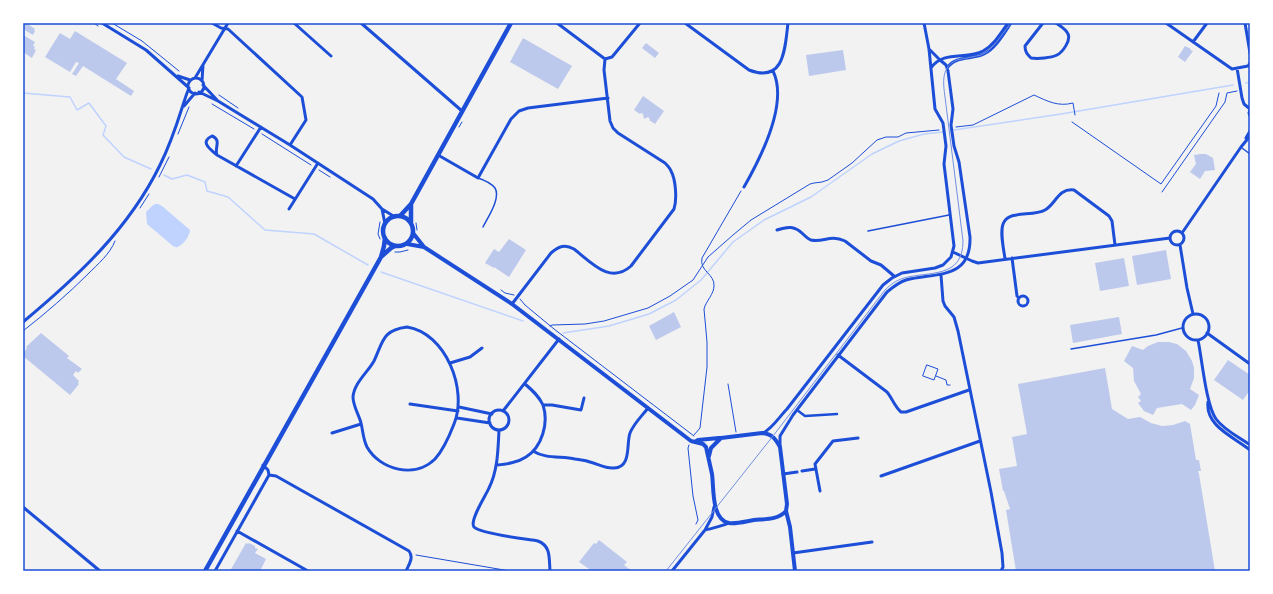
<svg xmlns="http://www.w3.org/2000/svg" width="1273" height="594" font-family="Barlow,sans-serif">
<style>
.water{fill:#bfd3fe}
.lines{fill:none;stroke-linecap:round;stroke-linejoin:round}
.stream{stroke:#bfd3fe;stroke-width:1.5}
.building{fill:#bdc9ec}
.path{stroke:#1d4ed8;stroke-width:1}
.service{stroke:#1d4ed8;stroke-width:1.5}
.pedestrian{stroke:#1d4ed8;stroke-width:2.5}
.minor{stroke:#1d4ed8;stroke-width:3}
.tertiary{stroke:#1d4ed8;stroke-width:4}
.secondary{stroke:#1d4ed8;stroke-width:4.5}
.tram{stroke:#7290e2;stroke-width:1}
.neatline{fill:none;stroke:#1d4ed8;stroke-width:1.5}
</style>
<rect width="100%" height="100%" fill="#f2f2f2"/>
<path class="water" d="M155,204H158L162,206L190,230C190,235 184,244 179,246C177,248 175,247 173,246L147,224L146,212L152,206Z"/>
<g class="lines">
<path class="stream" d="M1246,83L1250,82
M23,93L70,97L77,110L89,103L106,126L103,135L124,157L151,169
M954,130L1061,114L1233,85
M164,175L172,179L187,175L205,182L207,191L228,197L265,230L314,234L368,265
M381,272L523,321
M563,333L609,326L649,314L676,300L701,280L733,242L764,220L811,197L872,154L899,141L924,134L943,132"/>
</g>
<path class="building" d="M23,23H26L35,29L34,30L35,31L33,35L23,29Z
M75,31L127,63L116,79L134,91L131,96L83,66L76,76L72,74L79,63L76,62L70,72L45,57L60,33L70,39Z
M23,35L35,42L33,46L35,47L34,49L36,50L32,58L23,52Z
M523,38L572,66L558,89L510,62Z
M646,43L659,53L655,58L642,48Z
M1185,46L1191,49L1190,50L1193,51L1185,62L1178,57Z
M843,50L846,70L809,76L806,55Z
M643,96L664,111L655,124L649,120L650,119L648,117L644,119L643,114L641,113L640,114L634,110Z
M1201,154H1206L1213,158L1215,170L1205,171L1200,179L1190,172L1196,164L1194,155Z
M509,239L526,250L509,277L494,267V268L485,263L494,249L499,252Z
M1166,250L1171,279L1137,285L1132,256Z
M1124,258L1129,286L1100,291L1095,263Z
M674,312L681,327L656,340L649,326Z
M1119,317L1122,334L1073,343L1070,325Z
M41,333L69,356L67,358L82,369L78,373L76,371L73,375L79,381L78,383L79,384L70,395L23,356V354L27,348L26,347L27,346Z
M1158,342H1169L1177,344L1186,351L1192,361L1194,368V378L1190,389L1199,395L1195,405L1191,410L1182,404L1157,408L1153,415L1144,411L1138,403L1141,401L1138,397L1141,394L1134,381L1133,368L1124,361L1132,346L1143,350L1148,346Z
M1228,360L1250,375V390L1243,400L1214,380Z
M1105,368L1112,409L1128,419L1140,417L1151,423L1162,426L1173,425L1185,421L1190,424L1196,460H1199L1201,471H1198L1199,474L1215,571H1016L1006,510L1010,509L1004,491H1003L999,469L1017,466L1012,437L1027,434L1018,384Z
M599,540L627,562L624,565L632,571H592L579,562L594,543L596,544Z
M246,543L248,544L249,543L255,546V548L258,549L255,553L266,559L260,571H230Z"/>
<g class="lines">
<path class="path" d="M94,23L98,26
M112,23L142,41L179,71
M219,95L238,108
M212,104L254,129
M1072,122L1161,184L1216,106L1219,93
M459,127L462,122
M956,127L973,125L1034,95C1047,101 1058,107 1073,103L1075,115
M178,134L189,107
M262,134L311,165
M319,170L330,177
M159,177L169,157
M1162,192L1225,102L1227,93L1237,91
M140,208L149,194
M416,223L417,230
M380,239L378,234L380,222
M395,252H400L408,250
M501,290L505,293L514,295
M520,299L525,305L554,329L694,436
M550,326L552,325L585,324L604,321L648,308L670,296L693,280L708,257L733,235L751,220L810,184L814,183L822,182L828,180L852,163L877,140L886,137H898L906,133L939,130
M23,331C46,313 68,294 88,274C98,264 110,254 115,241
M927,365L938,369L934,380L923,376Z
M936,376L946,380L947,385H950
M728,384L736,432
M694,435L700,428L707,367V342L704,309C706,301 714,294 714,286C715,274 699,271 702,258L741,191
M689,445L688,448L693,496L698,520L696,524
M416,555L510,571"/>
<path class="service" d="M1242,148L1250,154
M478,178C484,180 491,183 495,188C501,198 488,217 483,227
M868,231L949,215
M1071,349L1156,335L1182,328"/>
<path class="pedestrian" d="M797,410L805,416L837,414"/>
<path class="minor" d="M102,23L146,50L188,87
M212,23L221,28L228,29L302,97L306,120L290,145
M294,23L331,56
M361,23L462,111
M557,23L605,59
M685,23L749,70C785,84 785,47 788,23
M1043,23L1025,46C1025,52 1027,54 1031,58C1038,59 1051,58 1057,55C1063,52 1071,40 1068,34C1066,29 1060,26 1056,23
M1166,23L1232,69L1248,66L1250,63
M1245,23L1250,53
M1193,42L1207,23
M605,59L612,57L640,23
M931,68C943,50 967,60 983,51C994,45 1001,33 1008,23
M947,68C956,55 972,60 984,54C996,48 1004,33 1011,23
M1237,68L1242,98L1244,104L1250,109
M178,76L190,80
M195,78L228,23
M188 86a8 8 0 1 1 16 0a8 8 0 1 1-16 0Z
M202,81L203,65
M203,85L217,100
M199,92L218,101L290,145L373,199L382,209L385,224
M184,106L195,93
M1250,110L1249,113L1250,116
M1246,138L1250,131
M217,155C214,148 222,140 212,136C199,142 211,150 217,155L295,199
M438,155L478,178L511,119L519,111L528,108L608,98
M236,166L261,127
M744,187C760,159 789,104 773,71
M289,209L318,163
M382,209L395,217
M777,230C788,226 795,226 803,234C806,237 808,239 811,240C823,243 830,234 845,241L871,261L881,265L894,276
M1170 238a7 7 0 1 1 14 0a7 7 0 1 1-14 0Z
M1182,233L1241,147L1250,136
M1180,245L1187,288L1193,314
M953,252L972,261L978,263L1170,238
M1012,258L1017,296L1019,298
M1005,259C1004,250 999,230 1004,222C1011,210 1033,217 1045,210C1056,204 1058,188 1074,190L1109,216L1112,221L1115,245
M941,275L943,301L945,306L954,317L958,331L991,492L1002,553L1003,567L1001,571
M1018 301a5 5 0 1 1 10 0a5 5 0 1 1-10 0Z
M512,304L551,253C559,246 565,244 574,249C591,262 610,285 631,266L674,209C677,200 676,180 671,171C670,168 667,165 665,163L618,133L613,128L610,121L604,70L605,59
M1183 327a13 13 0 1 1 26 0a13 13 0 1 1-26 0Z
M23,322C77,277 129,229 160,165C169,147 176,127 182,108C184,102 186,95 189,88
M407,327C446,333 468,390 454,424C449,437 444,449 435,459C415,479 380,470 367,447C363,439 363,431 361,423C359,415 353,406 353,397C354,383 368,372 374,361C383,342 382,330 407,327Z
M1207,333L1250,364
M1198,340C1202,359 1206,405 1216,419C1224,430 1239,437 1250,445
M838,355L887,392C892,398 895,407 901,412H906L969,390
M450,363L470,357L482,348
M1208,402C1205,426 1234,437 1250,450
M410,404L458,411
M543,405H552L581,410L584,398
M459,407L492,414
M489 420a10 10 0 1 1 20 0a10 10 0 1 1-20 0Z
M503,411L559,339
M457,418L490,423
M499,430C498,449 498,470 489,488C486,495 469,521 474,527C481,534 526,539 538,541C551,546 549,558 550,571
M332,433L361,424
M763,433C773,428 779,417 787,409L883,285L892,278L902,273L935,268L943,265L951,257L954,246L944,164L946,146L943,123L935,109L929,49L924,23
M780,446V436L793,415L887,292C893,287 899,282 906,280C935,272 971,281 970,237L959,162L954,146L951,125L953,109L948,71L946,65L940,60L929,49
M533,451C545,459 562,456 575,459C580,460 585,460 590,462C598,464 606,469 614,468C632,467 626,444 630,433C634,423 642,416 648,408
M496,465C506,464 517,463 526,457C542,447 549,423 543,405C539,396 532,390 525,384
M802,471L815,469
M783,474L797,472
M269,475L276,476L409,551C414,558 409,564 406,571
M881,476L980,441
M820,491L815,464L833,441L858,438
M23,507L100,571
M705,530C710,529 725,525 729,523
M237,531L308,571
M793,553L872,542
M215,571L269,475L268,470L263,465
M672,571L705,530L712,517L714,507"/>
<path class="tertiary" d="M413,233L424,247L512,304L691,441L703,444L706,447C708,456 710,465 712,474C714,487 711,520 729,523C737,524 747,521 754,520C765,519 778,520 786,511L787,504L780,447C775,438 772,434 762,433L721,438H719L698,440L695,442
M407,244L424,247
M709,456L711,448L721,438
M786,511L790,527L795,571"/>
<path class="secondary" d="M383 231a15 15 0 1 1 30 0a15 15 0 1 1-30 0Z
M400,216L411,204L511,23
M411,222V204
M382,256L391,248L395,246
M205,571L381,257L384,246L385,238"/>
<path class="tram" d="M666,571L773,436L885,290C891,284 897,280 904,278C929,271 963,279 963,241L945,97C943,82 941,67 957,60L981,55L987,52L995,44L1011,23"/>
</g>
<rect width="1273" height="594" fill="none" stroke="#ffffff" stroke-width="48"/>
<rect x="24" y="24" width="1225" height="546" class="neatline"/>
</svg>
